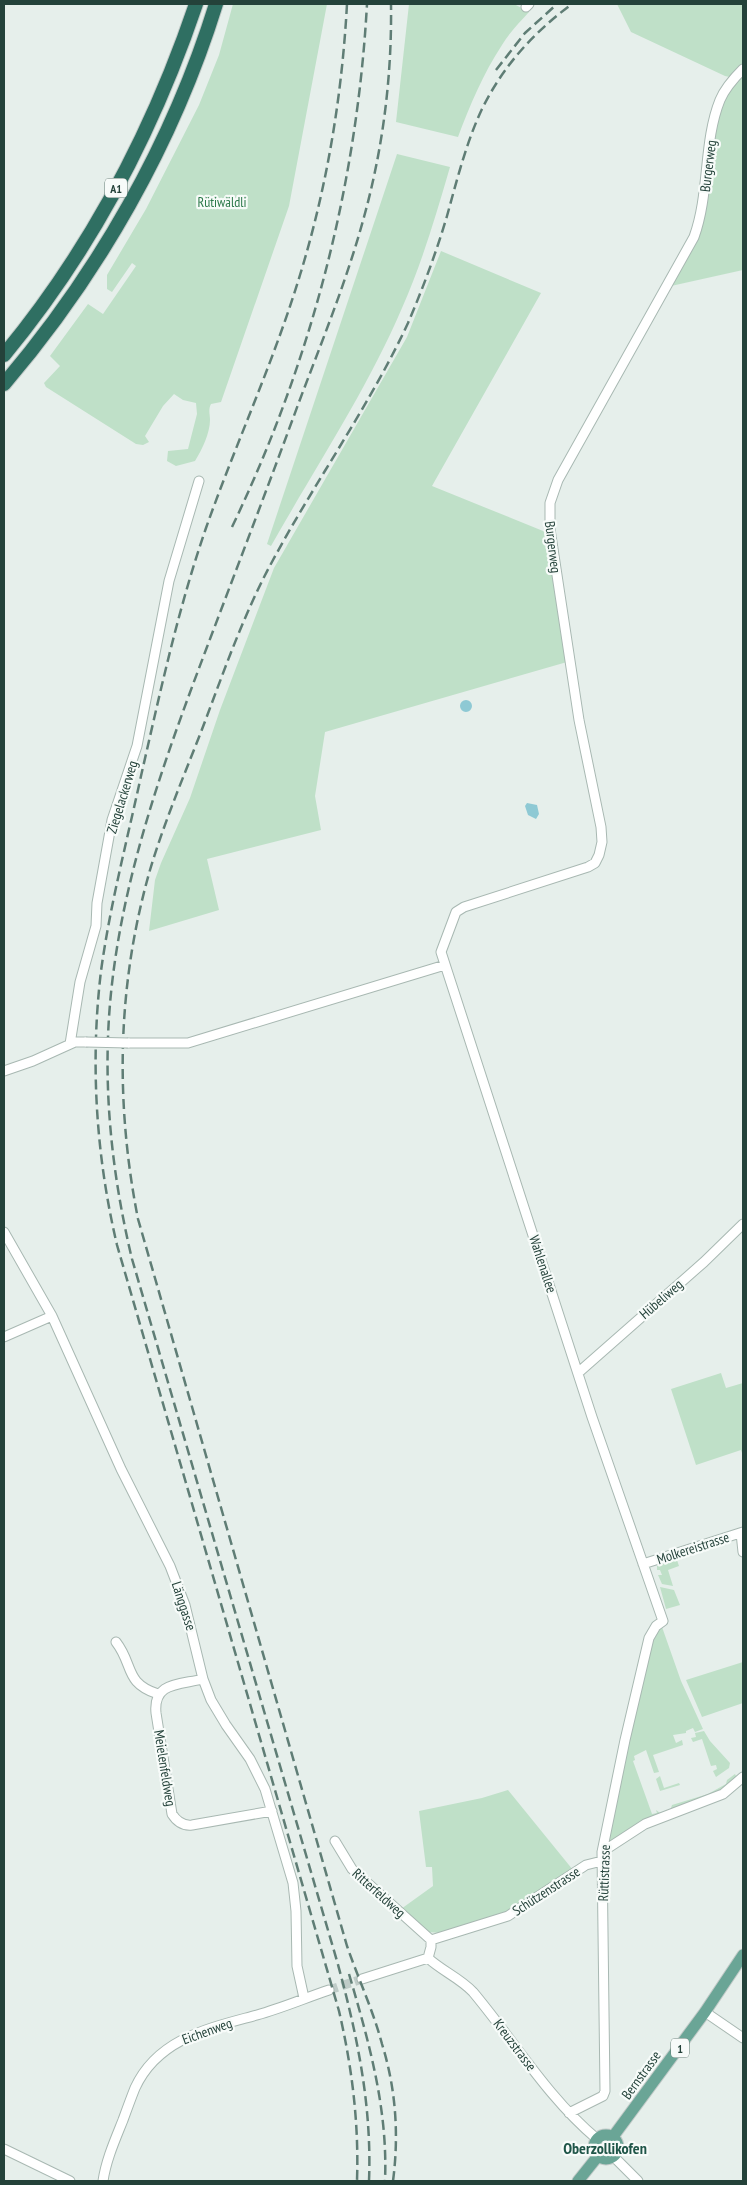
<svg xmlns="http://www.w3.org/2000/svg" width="747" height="2185" font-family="'PT Sans Narrow',sans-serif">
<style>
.green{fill:#bfe0c8}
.water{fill:#8ec9d4}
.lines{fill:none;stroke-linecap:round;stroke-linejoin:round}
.minor-tunnel{stroke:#bfccc8;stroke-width:9;stroke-dasharray:9 4.5;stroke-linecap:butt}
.minor-casing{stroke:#a8b8b2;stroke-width:11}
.major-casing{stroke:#c2cac8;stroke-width:13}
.highway-casing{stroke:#c2cac8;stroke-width:16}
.minor{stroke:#fff;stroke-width:9}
.major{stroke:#6aa596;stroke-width:11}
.highway{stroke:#2f6f62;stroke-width:14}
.rail{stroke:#5f7d75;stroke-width:2.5;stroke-dasharray:10 5;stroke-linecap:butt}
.minor-bridge-casing{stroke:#a8b8b2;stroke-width:11;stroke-linecap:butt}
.minor-bridge{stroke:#fff;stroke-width:9}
.labels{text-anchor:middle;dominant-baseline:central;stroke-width:4.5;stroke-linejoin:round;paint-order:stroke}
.shield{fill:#f7fbf9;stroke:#637a73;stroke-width:1}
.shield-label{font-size:12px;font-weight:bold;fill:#24423a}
.street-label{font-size:14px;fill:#24423a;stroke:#f7fbf9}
.park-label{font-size:14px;fill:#2d7a4b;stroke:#f7fbf9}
.quarter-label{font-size:16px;font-weight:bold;fill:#1f5548;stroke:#f7fbf9}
</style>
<rect width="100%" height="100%" fill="#e6efeb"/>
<path class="green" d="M233,4H327L289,206L221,402L211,404C208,410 210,414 210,420C210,433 202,450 195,461L176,466L167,461L168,451L188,449L197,414L196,403L183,400L174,394L163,406L145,436L149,442L143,445L136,444L46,387L44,383L60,366L50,356L88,304L103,314L136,266L132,263L112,292L107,289V275L146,209L199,105L219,55Z
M409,4H514L529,12C520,22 509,33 502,45C483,74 470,105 458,137L396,122Z
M617,4H743V270L671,286L689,251L718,114L734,78L725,76L631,32Z
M397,154L450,167C436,215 422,263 402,308C367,390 315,468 271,546L267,544Z
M441,251L541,293L432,486L548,533L567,662L325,732L315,796L321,830L207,859L219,910L149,931L155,880L161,863L190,798L220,710L274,568L407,337Z
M721,1373L726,1388L743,1383V1456L741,1450L696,1465L671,1389Z
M677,1560L679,1566L668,1570L673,1586L662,1584L658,1575H662L660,1570H657V1566Z
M660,1587L674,1590L680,1605L666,1609Z
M662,1627L681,1681L703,1729L695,1732L693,1728L686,1731V1733L673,1735L676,1743L682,1740L683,1745L653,1755L659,1772L654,1773L646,1750L634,1756L635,1760L633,1761L652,1814L657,1813L656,1810L660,1813L608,1843L621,1774L653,1635Z
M743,1662V1703L702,1717L686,1680Z
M704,1731L710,1741L730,1763L729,1768L716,1777L713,1771L717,1769L716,1765L711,1766L702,1739L693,1742L691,1738L696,1737L695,1733Z
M735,1774L737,1778C724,1789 687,1809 671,1808L672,1805L708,1794L726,1784L727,1780Z
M660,1776L664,1788L679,1783L680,1785L660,1791L656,1779Z
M508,1790L573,1870L506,1914L441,1933L428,1932L401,1909L433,1886L432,1867H426L419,1811L482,1798Z"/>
<path class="water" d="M460 706a6 6 0 1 1 12 0a6 6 0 1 1-12 0Z
M527,803L537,805L539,814L536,819L528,815L525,806Z"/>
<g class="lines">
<path class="minor-tunnel" d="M329,1990L362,1979"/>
<g class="minor-casing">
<path id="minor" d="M526,7L529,4
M128,1043H188L445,965
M70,1044L80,982L96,926L97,903L112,820L137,746L169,581L199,481
M4,1071L33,1061L75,1042H86
M4,1232L52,1316L121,1469L170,1566L185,1605L203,1679L211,1700L226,1725L250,1759L265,1789L293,1883L296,1911L297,1966L304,1998
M4,1337L52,1316
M579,1372L704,1262L743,1224
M741,1533L743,1552
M643,1564L743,1532
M116,1642C134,1665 124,1683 158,1694
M203,1679C179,1685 153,1682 156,1713L172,1814C177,1822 183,1826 192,1825L272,1811
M335,1841L352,1869L431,1940
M602,1852L645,1824L723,1794L743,1777
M431,1940L508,1916L586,1865L602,1861
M428,1958C442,1971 460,1978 473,1992C514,2041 548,2098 597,2139
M428,1958L431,1947V1940
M362,1979L428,1958
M705,2012L743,2038
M569,2113L603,2096L605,2091L602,1852L625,1740L649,1638L656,1626L663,1621L592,1417L441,952L456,912L464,907L588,867L595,863L599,855L602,842L601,827L579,720L550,529V503L558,480L694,237C710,193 703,142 720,100C725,88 734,78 743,69
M4,2149L70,2181
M613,2156L638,2181
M103,2181C106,2160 115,2140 123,2120C127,2109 131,2098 135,2088C158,2038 210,2028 257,2015C282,2008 305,1998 329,1990"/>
</g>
<g class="major-casing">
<path id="major" d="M594 2147a12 12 0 1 1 24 0a12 12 0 1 1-24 0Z
M612,2138L705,2012L743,1955
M578,2181L598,2156"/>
</g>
<g class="highway-casing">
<path id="highway" d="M4,355C90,251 153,131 196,4
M4,384C98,274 173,143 216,4"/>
</g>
<use href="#minor" class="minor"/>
<use href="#major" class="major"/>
<use href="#highway" class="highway"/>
<path class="rail" d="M347,4C342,96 327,187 300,275C274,361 236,443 206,528C178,609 160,693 141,776C127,841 110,905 101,971C90,1063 96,1156 117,1245L339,2011C352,2067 359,2123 357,2181
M496,70L525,33L557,4
M232,527C311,362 357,186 367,4
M349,1974C369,2042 388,2109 385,2181
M369,2181C372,2105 357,2034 337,1961L132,1259C111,1171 102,1082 111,993C123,874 165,758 207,647C238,565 269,484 299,402C322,341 347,280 364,217C383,148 392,76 391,4
M393,2181C399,2135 396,2089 382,2044C373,2010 358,1978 347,1946L138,1219C115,1102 117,985 150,870C164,823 183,778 201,732C223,674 243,615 273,560C316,480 370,405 408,323C423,288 436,253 447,216C457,180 466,143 482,109C503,66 534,32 572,4"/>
<g class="minor-bridge-casing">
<path id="minor-bridge" d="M86,1042L128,1043"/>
</g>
<use href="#minor-bridge" class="minor-bridge"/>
</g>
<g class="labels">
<g class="shield">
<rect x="105" y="178.5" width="22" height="19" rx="4"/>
<rect x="671" y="2038.5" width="18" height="19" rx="4"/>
</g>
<g class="shield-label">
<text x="116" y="188">A1</text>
<text x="680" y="2048">1</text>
</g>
<g class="street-label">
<text transform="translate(708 166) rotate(-83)">Burgerweg</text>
<text transform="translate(553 547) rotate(83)">Burgerweg</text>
<text transform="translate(122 797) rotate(-73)">Ziegelackerweg</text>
<text transform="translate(543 1264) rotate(72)">Wahlenallee</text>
<text transform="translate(661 1299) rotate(-41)">Hübeliweg</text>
<text transform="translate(693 1548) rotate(-18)">Molkereistrasse</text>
<text transform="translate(184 1606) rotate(72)">Länggasse</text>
<text transform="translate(165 1768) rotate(81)">Meielenfeldweg</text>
<text transform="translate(604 1873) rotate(-88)">Rüttistrasse</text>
<text transform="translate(546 1891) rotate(-33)">Schützenstrasse</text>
<text transform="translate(379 1893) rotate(42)">Ritterfeldweg</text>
<text transform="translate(207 2031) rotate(-20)">Eichenweg</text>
<text transform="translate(515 2045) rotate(53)">Kreuzstrasse</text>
<text transform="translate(641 2075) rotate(-54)">Bernstrasse</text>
</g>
<g class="park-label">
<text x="222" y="202">Rütiwäldli</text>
</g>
<g class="quarter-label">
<text x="605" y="2148">Oberzollikofen</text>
</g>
</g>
<rect width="747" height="2185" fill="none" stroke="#24423a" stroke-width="10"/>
</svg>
